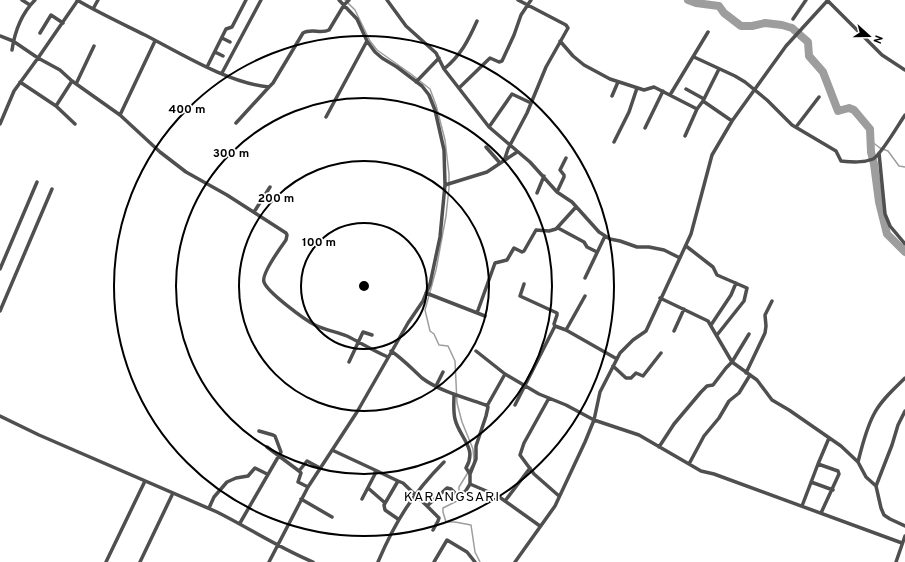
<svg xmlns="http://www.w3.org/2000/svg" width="905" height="562" font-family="Overpass,sans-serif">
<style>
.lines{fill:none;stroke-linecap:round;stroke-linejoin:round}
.stream{stroke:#9d9d9d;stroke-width:1.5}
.river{stroke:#9d9d9d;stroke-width:8}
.street{stroke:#4f4f4f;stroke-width:3.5}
.ring{fill:none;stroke:#000;stroke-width:2}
.labels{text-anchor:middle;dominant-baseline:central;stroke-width:3.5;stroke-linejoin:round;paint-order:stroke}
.quarter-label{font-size:14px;letter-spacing:1px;fill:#000;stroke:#fff}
.centre{fill:#000;stroke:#fff;stroke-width:2}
.ring-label{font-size:12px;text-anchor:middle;font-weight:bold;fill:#000;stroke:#fff;stroke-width:3.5;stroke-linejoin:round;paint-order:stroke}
</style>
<rect width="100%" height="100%" fill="#fff"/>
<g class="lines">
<path class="stream" d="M345,0L355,10L370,41L377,50L411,74L430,89L436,105L445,140L449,174V188L446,216L436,270L425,310L430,331L434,334L439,345L448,346L455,361L457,403L462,422L473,449L474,461
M871,141L880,148L888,151L899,166L905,167
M472,466L459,487V500L443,508V512L446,522H455L471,525L475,552L480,562"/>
<path class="river" d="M688,0L696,3L719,6L724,13L741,26H752L765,23L782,25L792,28L808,42L809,56L823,72L838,111L849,108L854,110L870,129L871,152L874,164L879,202L887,234L905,252"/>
<path class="street" d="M22,0L30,5
M77,0C99,13 123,24 145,35C182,54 228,83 269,87L273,83L303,33C311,28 321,34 329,30L344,5L349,0
M387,0L406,26L436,53L444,69L489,127L530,162L557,192L572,202L599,232L610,239L620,241L637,247H649L664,250L680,258
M827,0L882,55L905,70
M93,9L98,0
M793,19L806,0
M40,33L51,15L63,23
M0,36L13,41L38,58L60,70L72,81L120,115L160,152L186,172L227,195L286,233L287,235L286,240C281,247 261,274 264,282C267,292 305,320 315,325C325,330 337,332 347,336C361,343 374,351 388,357
M222,38L230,42
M560,41L573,56L584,65L610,79L644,90L654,87L697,109L703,101L719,69
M12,50C15,30 21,14 35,0
M215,52L223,56
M694,57L735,76L745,82L767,100L792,125L836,151L841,161C852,162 863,163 873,159C881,155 898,125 905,115
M207,67L226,29L232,27L246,0
M444,69C461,55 468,41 477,21
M222,73L261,0
M72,81L56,106L75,124
M20,82L56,106
M416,82L439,58
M76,84L94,46
M459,88L490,58L499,62L502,61L514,35L521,15L531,0
M686,89L704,99
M670,95L708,32
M612,96L618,82
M703,101L732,121
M120,115L155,41
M326,117L367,41
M236,123L269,87
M0,124L14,91L38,58L78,0
M489,127L512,94L531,103
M796,127L819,97
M645,128L663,91
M685,136L697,109
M614,142L629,112L637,88
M486,147L500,163
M879,153L885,214L890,226L905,244
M504,161L508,149L527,113L546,67L568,28L566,25L518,0
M445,185L487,172L517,152
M557,192L564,177V175L560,170L566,158
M537,193L544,176
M254,212L270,187
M558,228L584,242L587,247L597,252
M686,246L713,267L717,275L747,288L744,301L717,335
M0,269L37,182
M585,278L605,236
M524,284L520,296L557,313V315L554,324L555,326
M426,293L485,316
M660,298L708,321L732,362L757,380L772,400L789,410L841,446L858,462L866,477L876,486L881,508L884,515L890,519L905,526
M0,311L52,189
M477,313L495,263L507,260L514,248L522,252L524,251L536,230L549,231L556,229L576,207
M711,325L731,295L736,283
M566,330L585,296
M674,331L684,309
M391,351C403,359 412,369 422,378C439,391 466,398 486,405L488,407L486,416L476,446V459L470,474V484L465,492L456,494L451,489L447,488L427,506L439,518L438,521L433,530
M476,351L505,374L539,394L566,405L594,420L639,435L701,471L714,474L902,543
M349,362L363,332L372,335
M613,366L626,378H631L636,373L643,376L661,353
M746,373L765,333L766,326L765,315L772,301
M436,386L443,372
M454,394C454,402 453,411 455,419C459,437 478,448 466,468L470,474
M549,398L524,443L520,455L534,474L559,496
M515,405L555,326L566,330L617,359
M487,406L505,374
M0,416L39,435L217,512C249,528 279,548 313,562
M267,447L299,471L301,473L298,482L308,487
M659,447L674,424L701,392L707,386L713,385L726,368L732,362L749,334
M332,450L375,470V474L362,499
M858,462C862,446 866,429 874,414C881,400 894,389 905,378
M689,464L704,436L719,418L729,401L739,393L750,375
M818,464L838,471L839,474L821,513
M375,470L398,481
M299,471L307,461L320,468
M811,482L833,490
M470,484L498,496L540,526
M876,486L892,445L898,425L905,411
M368,488L384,502
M301,499L332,517
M505,501L530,468
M802,506L818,464L829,438
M209,508L214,497L227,482L236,478L248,476L255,468L267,474
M398,519L385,510L384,505L398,481L403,483L427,506
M240,523L281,452L275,436L273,435L259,431
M106,562L145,481
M140,562L173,493
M269,562L308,487L357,412L408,323L423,301L430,284L440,237L445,185L444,150L435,110L429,95L422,86L397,67L382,58L375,52L367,41L357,19L339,0
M378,562C395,522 413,493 444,462
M434,562L447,540L467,552L475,562
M515,562L555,506L585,442L594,420L600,392L620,353L633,340L646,331L691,234L712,155L732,121L786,46L828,0
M896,562L905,536"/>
</g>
<g class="ring">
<circle cx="364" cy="286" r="63"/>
<circle cx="364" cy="286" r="125"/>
<circle cx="364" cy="286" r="188"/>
<circle cx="364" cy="286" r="250"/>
</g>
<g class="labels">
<g class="quarter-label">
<text x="452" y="497">KARANGSARI</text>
</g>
</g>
<circle cx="364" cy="286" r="6" class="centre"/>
<g class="ring-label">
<text x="187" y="113">400 m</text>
<text x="231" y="157">300 m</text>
<text x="276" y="202">200 m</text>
<text x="319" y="246">100 m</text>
</g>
<g transform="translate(869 36) rotate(111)" stroke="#ffffff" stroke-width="3" paint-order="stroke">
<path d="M0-3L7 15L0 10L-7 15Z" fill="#000000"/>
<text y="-6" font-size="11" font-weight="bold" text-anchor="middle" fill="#000000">N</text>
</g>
</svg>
